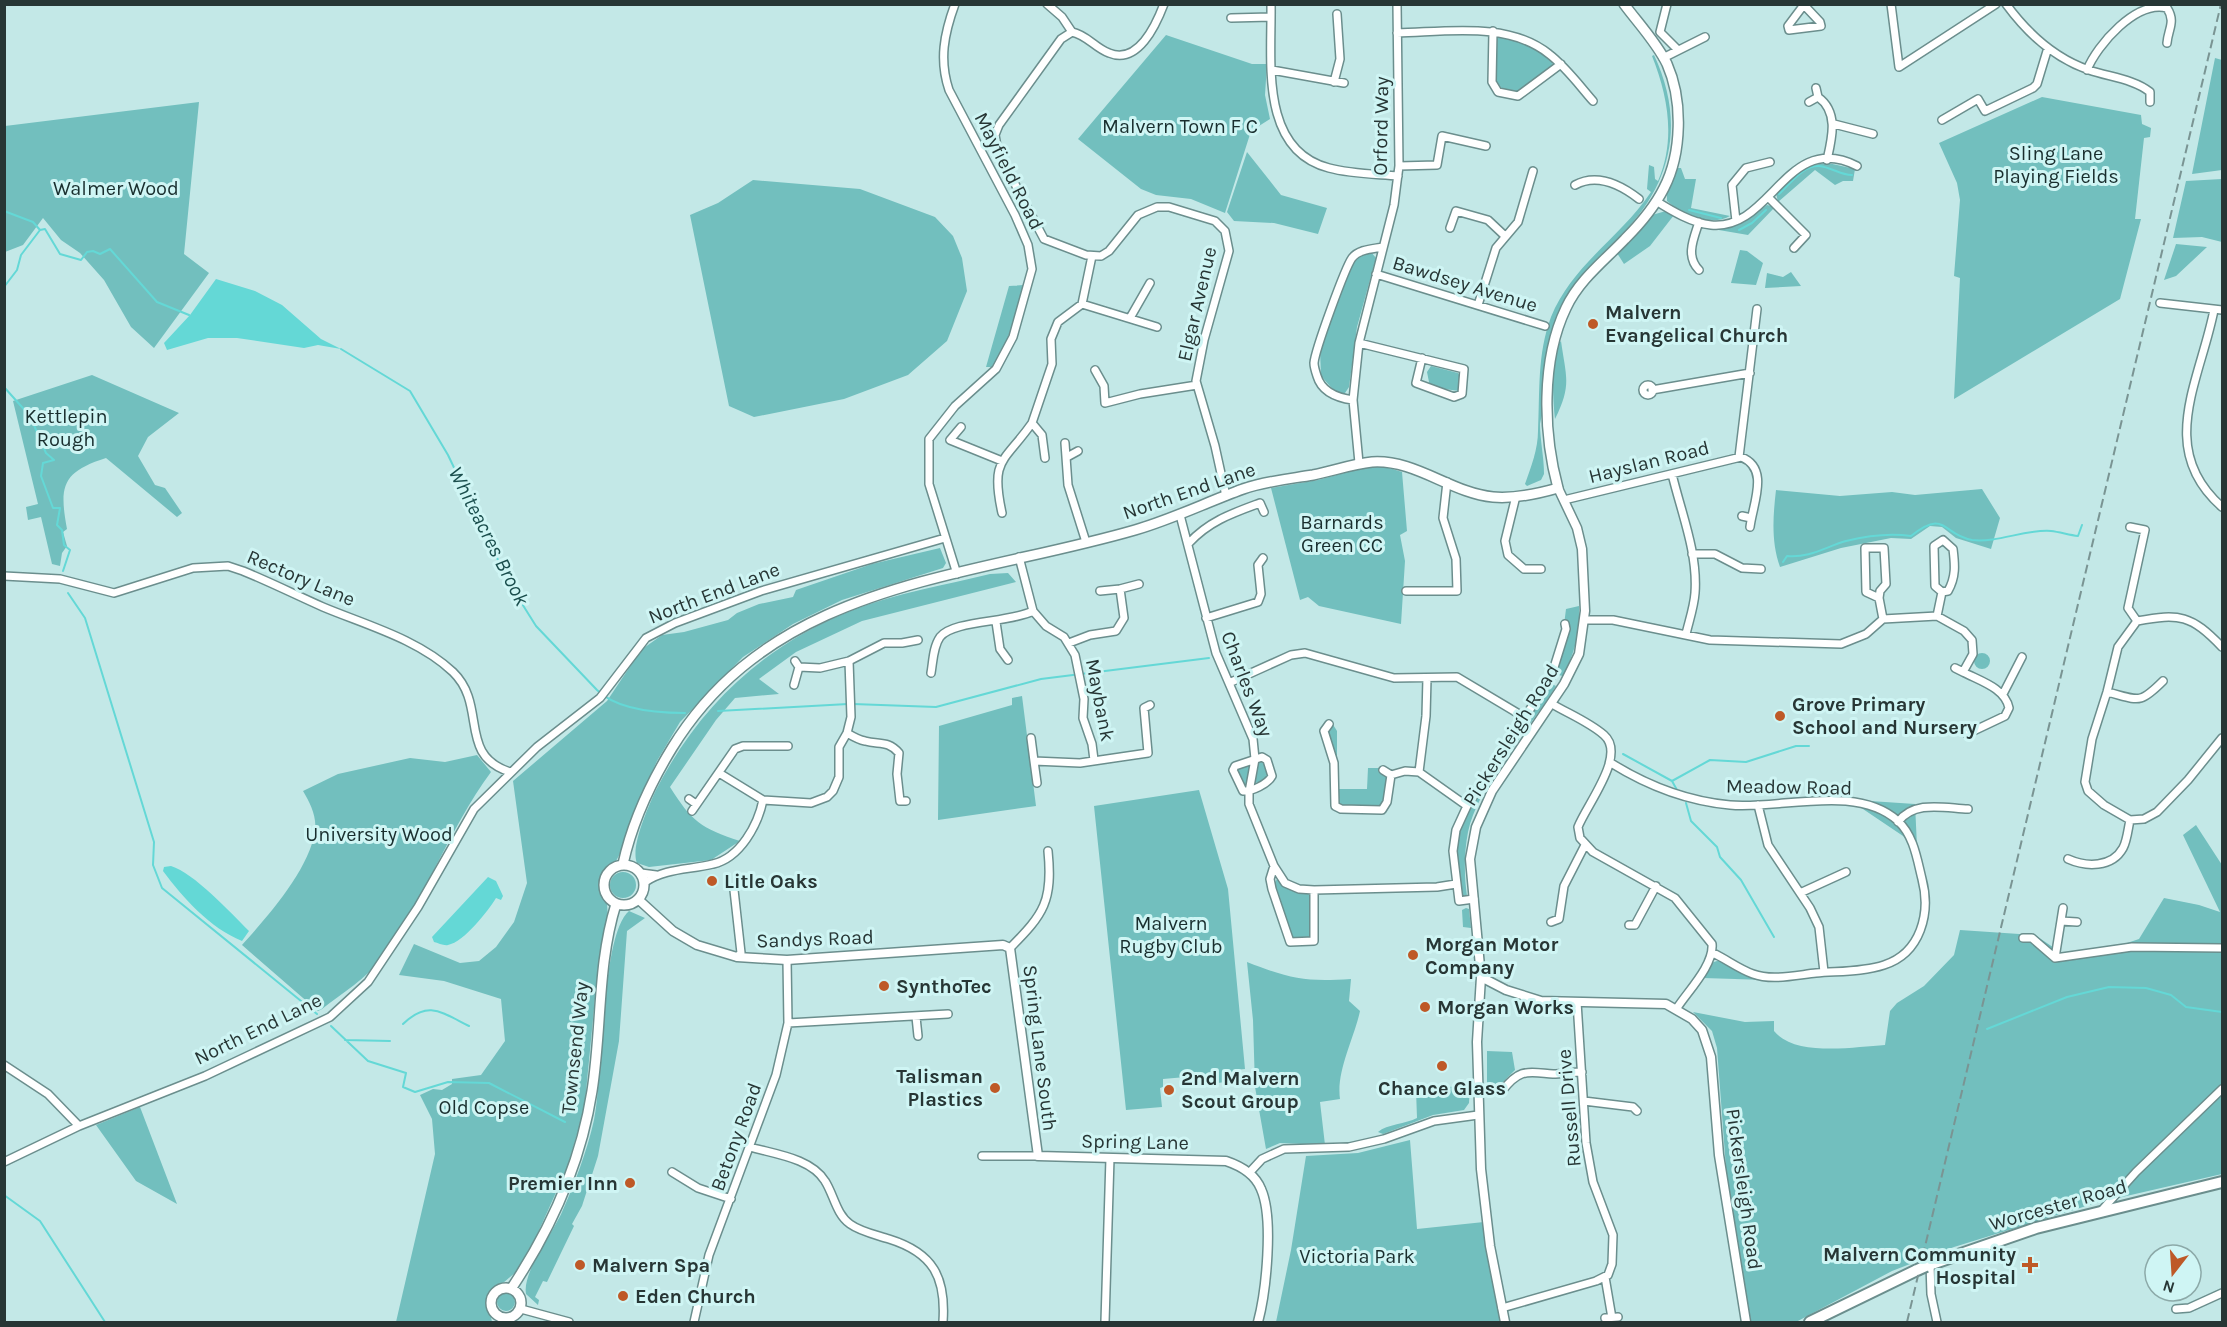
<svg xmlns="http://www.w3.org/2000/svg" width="2227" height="1327" font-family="Karla,sans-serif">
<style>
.green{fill:#72bfbe}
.water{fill:#64d8d6}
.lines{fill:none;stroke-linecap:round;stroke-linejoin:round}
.stream{stroke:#64d8d6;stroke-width:2}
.minor-casing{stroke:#6b8e8d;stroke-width:10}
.tertiary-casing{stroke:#6b8e8d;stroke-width:11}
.secondary-casing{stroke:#6b8e8d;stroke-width:12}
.trunk-casing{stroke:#6b8e8d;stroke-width:14}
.minor{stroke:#fff;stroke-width:7}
.tertiary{stroke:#fff;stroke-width:8}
.secondary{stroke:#fff;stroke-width:9}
.trunk{stroke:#fff;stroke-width:10}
.rail{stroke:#7a9493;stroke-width:2;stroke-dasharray:9 4.5;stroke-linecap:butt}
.trunk-bridge-casing{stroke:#6b8e8d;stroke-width:14;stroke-linecap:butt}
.trunk-bridge{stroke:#fff;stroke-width:10}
.poi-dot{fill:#be5927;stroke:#cff5f4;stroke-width:2}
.labels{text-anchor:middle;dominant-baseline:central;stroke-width:6;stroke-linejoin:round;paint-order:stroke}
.park-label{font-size:20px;fill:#192e2e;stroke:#cff5f4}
.street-label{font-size:20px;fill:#273635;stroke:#cff5f4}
.poi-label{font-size:20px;font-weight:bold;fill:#273635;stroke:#cff5f4;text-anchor:start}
.water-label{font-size:21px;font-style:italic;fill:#1a4e4d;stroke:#cff5f4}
</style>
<rect width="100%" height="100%" fill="#c3e8e7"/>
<path class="green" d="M1166,35L1252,64H1267L1265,95L1270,119L1251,131L1225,213L1191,199L1156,195L1141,189L1078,139Z
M1501,36L1529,46L1551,58L1553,65L1526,89L1511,94C1488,85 1495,61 1495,40Z
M1654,55C1685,121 1673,182 1622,234C1599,257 1575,277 1561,307C1546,340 1547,371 1544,406C1543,412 1541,418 1540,424C1540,440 1544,457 1544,474L1541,480L1527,486L1525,484C1531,467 1538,449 1538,431C1540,392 1537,354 1551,317C1572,265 1621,237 1651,192L1647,189L1649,165L1654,167L1655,179L1658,181C1676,140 1668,96 1652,56Z
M2215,58L2222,60V170L2192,174Z
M2042,97L2141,115L2142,124L2151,128L2150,137L2144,138L2135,219H2141L2120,299L1954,399L1960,278L1954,276L1960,200L1957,183L1939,143Z
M199,102L184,254L209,273L154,348L131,327L104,280L80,253L61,240L43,218L23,245L5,252V126Z
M1247,152L1281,195L1327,208L1318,234L1274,223L1234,221L1227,212Z
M1828,163L1855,169L1853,181H1843L1835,185L1815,170L1778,202L1776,193C1792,175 1804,165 1828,163Z
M1677,168H1681L1685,179H1696L1691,208L1730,216C1711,227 1683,215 1667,201V193Z
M2222,179V242L2202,237L2173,238L2186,181Z
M753,180L860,189L935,217L953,236L962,258L967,291L947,341L908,375L844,399L754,417L729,406L690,215L718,203Z
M1767,205L1775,207L1748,235L1713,229L1738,225Z
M1666,211L1674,215L1650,246L1624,264L1617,253L1652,215Z
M2176,244L2207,247L2176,276L2164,280Z
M1740,250L1747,251L1763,263L1756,285L1731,283Z
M1371,252L1376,258L1357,327L1349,387L1345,393L1337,394L1321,376L1320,351L1354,259Z
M1791,272L1801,286L1765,288L1767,273L1783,277Z
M1024,285L1011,329L1003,350L992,367H986L1009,286Z
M1561,341C1566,377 1572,385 1555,419C1553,403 1550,353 1561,341Z
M1431,366L1458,373L1461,378L1459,391L1430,387L1427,372Z
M92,375L179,413L148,437L138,456L155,485L165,488L182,513L177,517L106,458C62,472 59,486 67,529L63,532L67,546L62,553L60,566L52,564L41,517L28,520L26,507L38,504L13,401Z
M1383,466L1402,472L1407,531L1400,535L1405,561L1401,624L1319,606L1308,597L1300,600L1271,488L1318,480L1366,467Z
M1982,489L2000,518L1991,549L1956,538L1942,527L1930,526L1911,539L1891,538L1841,548L1780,567C1771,542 1773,516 1776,490L1840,496L1892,492L1915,495Z
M940,548L946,563L943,568L842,600L793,624L743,657L680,722L657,761L633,815L624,846L616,861L602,875L600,889L607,904L608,918L598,967L585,1102L580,1124L567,1168L536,1237L516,1272L489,1295L488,1301L492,1322H396L435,1154L432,1119L420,1095L433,1089L442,1090L452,1084V1079L481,1075L505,1041L501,999L444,981L399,975L414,944L460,963L479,961L496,947L514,922L527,883L513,781L607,701L641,650L662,635L684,632L728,620L737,613L759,604L793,597L796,590L872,564Z
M1008,573L1016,582L862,621L796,652L759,679L779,694L735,698L716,720L670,787C692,822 701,828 740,841L711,860L649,867L637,863C630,847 649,805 656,790C699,706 765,644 853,610C897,593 945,585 990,574Z
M1579,606C1581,631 1574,655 1563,676L1558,675L1556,672L1569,627L1564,625L1566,609Z
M1974 661a8 8 0 1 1 16 0a8 8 0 1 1-16 0Z
M1550,683L1556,686C1531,728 1478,784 1468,832C1464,853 1464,875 1467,896L1464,898L1460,896L1456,855L1458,834L1468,808Z
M1022,696L1036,806L938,820L939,726L1012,705V698Z
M1332,723L1337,731V766L1327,731Z
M477,755L491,772C448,830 425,900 382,958C367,978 341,994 322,1009L318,1011L242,945C268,916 309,870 315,831C317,816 310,803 303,791L338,774L410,758L445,762Z
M1260,760L1264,761L1269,778L1253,784L1256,762Z
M1247,763L1251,764L1246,790L1236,769Z
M1368,768H1381V773L1387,775L1383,807L1340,806L1338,789H1367Z
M1199,790L1228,889L1245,1069L1234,1070L1235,1081L1199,1085L1197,1076L1163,1079V1087L1160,1088L1162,1107L1126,1110L1094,806Z
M1855,800L1915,804L1917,846L1905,825Z
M1860,807C1880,810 1897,821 1906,838Z
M2196,825L2222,865V1174L2096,1203L1954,1247L1892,1271L1796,1322H1751L1726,1168L1717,1048L1712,1031L1693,1012L1745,1022L1774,1021V1031C1795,1057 1854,1047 1885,1045L1890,1011L1897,1003L1924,986L1954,955L1960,930L2035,935L2063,954L2121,945L2139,939L2164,898L2199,905L2220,912L2183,835Z
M610 885a13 13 0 1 1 26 0a13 13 0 1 1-26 0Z
M1277,879L1287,887L1311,895L1313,938L1293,940L1274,884Z
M1466,908L1469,909L1471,928L1463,927L1462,910Z
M629,911L645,918L627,931L619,1041L598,1156L582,1206L572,1224L574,1226L547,1282L543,1281L535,1297L539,1300L538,1305L526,1294C522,1272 553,1233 562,1212C575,1183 587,1151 594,1120C603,1078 601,934 629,911Z
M1717,961H1723L1767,980L1703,978L1711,963Z
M1247,962C1290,979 1305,982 1351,979L1349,1001L1360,1011C1354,1039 1336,1071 1340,1099L1320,1102L1325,1145L1280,1143L1266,1149L1255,1087L1253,1020Z
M1487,1051L1512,1052L1515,1070L1499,1086L1487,1085Z
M1470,1085L1469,1103L1464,1110L1433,1115L1383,1134L1378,1132C1387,1124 1406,1124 1417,1118L1416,1090Z
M140,1107L177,1204L136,1181L96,1125Z
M1410,1140L1417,1229L1484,1222L1502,1322H1276L1291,1250L1306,1156L1358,1153Z
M497 1302a9 9 0 1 1 18 0a9 9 0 1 1-18 0Z"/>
<path class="water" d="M216,279L255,291L282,305L321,339L341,349L318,345L304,348L237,338H208L167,350L164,343L190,315Z
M171,866C194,873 230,912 249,931L242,941C210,928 183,898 163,871L164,867Z
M488,877L496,881L503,896L501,900L496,898C488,911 464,942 448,945C444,946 438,943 434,942L432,937Z"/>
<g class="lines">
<path class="stream" d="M1779,194C1790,184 1803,165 1819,166C1831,167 1840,175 1852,175
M1689,210L1721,218
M4,211L33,222L40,230L45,229L60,254L81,260L87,252L93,251L100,254L110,249L157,302L189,315
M1739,230L1752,223L1766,210
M4,287L17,270L21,255L40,230
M341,349L410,391L448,455L509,583L536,626L597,690C617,710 658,713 685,713
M4,387L30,416L46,453L54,460L43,463L41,476L53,508H60L57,525L62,530L64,545L70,550L63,571
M1783,562L1787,556C1810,558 1825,547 1846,541C1866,536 1891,533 1911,536C1946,508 1942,535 1972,540C1998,543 2025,529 2051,531C2060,532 2069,535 2078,536L2082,525
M68,593L85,618L154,842L153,865L162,888L317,1014
M853,704L936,707L1041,679L1209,658
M718,711L848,704
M1623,754L1672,781L1677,790
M1672,781L1710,760L1746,762L1796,746H1809
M1686,803L1691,821L1717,847L1720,857L1741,880L1774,937
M403,1024C428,1000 441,1012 469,1026
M331,1026L368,1061L406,1073L403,1087L415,1092L448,1082L489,1083L565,1122
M1987,1029L2067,997L2109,987L2146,988L2171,995L2186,1007L2222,1012
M345,1040L390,1041
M4,1195L40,1221L105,1322"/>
<g class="minor-casing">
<path id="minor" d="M955,4C944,34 939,60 949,90L1015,215L1028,245L1032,269L1013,337L996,369L955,406L929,439V484L957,574
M1047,4L1062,17L1072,32
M1164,4C1156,25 1138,65 1109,53C1095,48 1087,35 1072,32L1061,39L999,125L995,135L998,152L1044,239L1086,255L1101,256L1109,251L1138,215L1157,207H1169L1215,221L1225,231L1229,251L1204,340L1196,381L1215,446L1226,496
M1271,4C1272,60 1259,150 1329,168C1351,174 1375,174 1398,176
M1667,4L1660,32L1677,49
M1803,4L1820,22L1821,26L1789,30L1788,26L1803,6
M1891,4L1899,67L1996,4
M2006,4C2028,34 2054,58 2089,70C2109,77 2134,79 2150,92V102
M1231,18L1271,17
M1493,31L1492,82L1498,92L1518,96L1561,64
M1397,33C1446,32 1508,21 1549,54C1566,67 1579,85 1593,101
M1663,58L1705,37
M1272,70L1344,83
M2087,70C2097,45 2136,0 2167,8C2176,22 2168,29 2167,43
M1334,82L1340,59L1337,14
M1816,88L1818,97C1839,112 1832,138 1827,160
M1809,102L1818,97
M1942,120L1978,99L1985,111L2033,88L2037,84L2047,51
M1834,124L1873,134
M1399,166L1437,165L1442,136L1486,146
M1575,185C1597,173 1621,185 1639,199
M1768,197L1806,235L1794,248
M1656,201C1672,211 1692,223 1711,225C1772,231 1786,130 1857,166
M1736,221L1732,185L1746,168L1770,162
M1450,228L1456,211L1488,220L1505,236
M1699,270C1685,256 1694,238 1699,222
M1376,274L1545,326
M2160,303L2222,310
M1082,304L1157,327
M1478,305L1496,248L1518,222L1533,171
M2214,310C2200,381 2156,449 2222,507
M1130,318L1150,283
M1359,343C1394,352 1429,360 1464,369L1462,394L1454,397L1416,383L1422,358
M1095,370L1104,386L1105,403L1140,394L1197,385
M1643 390a5 5 0 1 1 10 0a5 5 0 1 1-10 0Z
M1652,390L1750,373
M1353,400C1338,398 1322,393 1317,376C1316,373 1314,366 1314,363C1315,350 1345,268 1352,258C1359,249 1373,249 1383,247
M961,427L950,440L1002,461
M1065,443L1068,485L1086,542
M1067,457L1078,451
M1739,457L1757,309
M1045,458L1042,435L1032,423L1052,364L1051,339L1058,322L1082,304L1092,256
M1359,463L1353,400L1359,343L1394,205L1399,166L1397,4
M1672,474C1681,512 1698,553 1695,593C1694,607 1689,621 1686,634
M1516,496L1505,541L1508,555L1524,569H1541
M1564,500L1741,457C1770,468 1753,503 1750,527
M1002,513C990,458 1004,463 1032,423
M1180,515L1216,653L1253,739L1255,759L1249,792V804L1274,866L1285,883L1299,889L1314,890L1437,887L1456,884
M1742,516L1751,518
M2130,527L2145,530L2128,608L2137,621
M1189,543C1209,521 1233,513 1260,503L1264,512
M1692,554H1715L1742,568L1761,569
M1019,557L1033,611L1046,626L1064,637L1075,655L1084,699L1083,718L1092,744L1094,760
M4,576L60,579L114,593L193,568L228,566L243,571C270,582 296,595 323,607C366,625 418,639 453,672C488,706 457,755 510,772
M1100,591L1120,589
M1406,591H1457L1456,559L1443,518L1447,482
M1879,598L1880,591L1886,584L1884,548H1865L1866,592L1879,598L1883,619
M1937,616L1942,592L1948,591C1956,577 1955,565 1953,549L1943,540L1934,546L1935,586L1942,592
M1206,618L1258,602L1261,594L1258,565L1263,558
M1585,620H1613L1710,640L1841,644L1866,634L1883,619L1937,616L1964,631L1972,640L1973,654L1963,672C1980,681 2005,688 2009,708L2005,716L1967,734
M996,622L1000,649L1008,660
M1069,643L1090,635L1116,631L1124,618L1120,589L1139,584
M2222,647C2191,615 2180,613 2137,621L2118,647L2107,692L2092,739L2085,782L2088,791L2104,805L2130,820L2144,819L2157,812L2188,780L2222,738
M795,661L799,667L820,668L849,661L884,643H902L918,640
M1955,668L1963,672
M931,673C933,662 933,647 940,637C953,620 1009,623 1033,611
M1427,678L1426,716L1419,772L1467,806
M1229,683L1291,655L1305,653L1394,678L1457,677L1524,717
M794,685L799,667
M2107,692C2139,700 2139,705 2163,681
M2003,694L2022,657
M1552,704C1569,714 1589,722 1604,735C1627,755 1587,804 1578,827L1580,838L1593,852L1675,898L1712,944C1714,965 1688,991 1677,1008
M1329,724L1324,731L1334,763L1335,806L1341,809L1382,810L1387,802L1391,775L1405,771L1419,772
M847,733C852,736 859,740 865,741C879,745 888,740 899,753L897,774L900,801H906
M1031,738L1034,761L1080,763L1148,753L1144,708L1150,705
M1262,757L1267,760L1272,776C1268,784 1251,792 1243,791L1233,770L1235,766Z
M1034,761L1037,783
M1611,763C1648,786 1686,801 1730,805C1780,810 1856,783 1898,821C1914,836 1917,859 1922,879C1931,913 1921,953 1884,965C1863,972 1838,971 1816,973C1797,975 1772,981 1753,974C1739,969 1726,959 1713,953
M1383,770L1391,775
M719,773L763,800L811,803L827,797L833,791L839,777V747L847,733L851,717L849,661
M689,799L696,804
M1758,805L1768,845L1810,908L1819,927L1824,972
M692,811L735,749L743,746H788
M1898,822C1914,800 1944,808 1968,809
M2068,859C2086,867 2112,868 2123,848C2127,841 2128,829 2130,820
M1274,866L1270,879L1272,889L1290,942L1314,941V890
M641,873L656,875
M645,882C666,868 689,870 713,864C740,858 758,825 763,800
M734,890L741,953L737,957
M1800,893L1846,872
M1474,899L1459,901L1453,851L1456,830L1467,806L1551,677L1566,629L1565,624
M2061,921L2077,922
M1551,922L1559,919L1564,886L1585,845
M1629,925H1635L1656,886
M2023,938H2032L2055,958L2132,947L2222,948
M1010,948C1044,914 1053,901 1048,851
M2055,958L2063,908
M916,1017L918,1036
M788,1023L948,1014
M4,1065L48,1094L79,1126
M1495,1089L1502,1091C1520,1068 1527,1072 1553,1074C1562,1074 1573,1072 1582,1072
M1584,1101L1633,1107L1637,1111
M750,1147C774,1154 811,1158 825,1181C834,1195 836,1214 850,1224C861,1232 877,1235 889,1239C934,1253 946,1278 943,1322
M982,1156H1038
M4,1162L79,1126L205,1076L330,1017L368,982L418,907L474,809L537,747L600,698L646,638L675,623L761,591L945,538
M672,1172L698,1188L731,1199
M1249,1173L1262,1159L1284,1149L1349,1147L1384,1139L1434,1121L1478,1115
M2102,1210L2136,1172L2222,1089
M1930,1264L1931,1294L1937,1322
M1605,1277L1612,1318
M1502,1308L1596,1281L1608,1275L1612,1264L1613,1235L1593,1182L1586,1143L1577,1002
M521,1309L569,1322
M2176,1309L2189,1308L2222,1293
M1605,1318L1618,1317
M694,1322L709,1255L776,1075L788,1023L787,960
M1105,1322L1110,1158"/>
</g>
<g class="tertiary-casing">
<path id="tertiary" d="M639,900L673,931L697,945L737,957L787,960L1003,945L1010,948L1038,1156L1226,1161C1241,1166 1255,1174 1261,1189C1274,1218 1266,1292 1258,1322
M1481,977L1506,990L1541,1001L1666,1004L1692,1019L1702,1030L1711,1057L1719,1155L1746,1322
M1505,1322L1490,1246L1481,1169L1477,1042L1481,977L1470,859L1476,827L1492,791L1564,684L1579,654L1585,611L1582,549L1577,528L1558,488"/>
</g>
<g class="secondary-casing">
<path id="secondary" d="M623,864C632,823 650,784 672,748C775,581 966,579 1135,530C1173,519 1207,502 1243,489C1266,481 1289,479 1313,475C1333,471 1352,464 1372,462C1415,459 1451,493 1493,497C1515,499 1537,494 1558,488C1543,433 1541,360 1566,308C1579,280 1604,261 1625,239C1639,225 1655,206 1664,188C1682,153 1683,100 1667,64C1657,43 1638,23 1624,4
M604 885a20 20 0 1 1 40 0a20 20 0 1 1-40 0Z
M491 1303a15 15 0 1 1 30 0a15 15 0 1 1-30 0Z
M511,1289C551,1229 581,1162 592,1091C602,1028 597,965 616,904"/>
</g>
<g class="trunk-casing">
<path id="trunk" d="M1926,1266L2036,1228L2222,1182
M1810,1322L1917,1270"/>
</g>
<use href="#minor" class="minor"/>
<use href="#tertiary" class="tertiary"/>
<use href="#secondary" class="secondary"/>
<use href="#trunk" class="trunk"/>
<path class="rail" d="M1907,1322L2221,4"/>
<g class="trunk-bridge-casing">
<path id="trunk-bridge" d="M1917,1270L1926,1266"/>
</g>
<use href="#trunk-bridge" class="trunk-bridge"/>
</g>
<g class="poi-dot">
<circle cx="1593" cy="324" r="6"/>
<circle cx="1780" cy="716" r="6"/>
<circle cx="712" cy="881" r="6"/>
<circle cx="1413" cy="955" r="6"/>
<circle cx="884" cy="986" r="6"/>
<circle cx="1425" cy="1007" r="6"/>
<circle cx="1442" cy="1066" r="6"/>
<circle cx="995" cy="1088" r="6"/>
<circle cx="1169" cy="1090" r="6"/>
<circle cx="630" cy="1183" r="6"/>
<circle cx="580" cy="1265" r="6"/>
<path d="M2027 1256h6v6h6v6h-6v6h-6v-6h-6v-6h6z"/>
<circle cx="623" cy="1296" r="6"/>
</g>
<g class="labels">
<g class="park-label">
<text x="1180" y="126">Malvern Town F C</text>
<text x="2056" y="153">Sling Lane<tspan x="2056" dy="23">Playing Fields</tspan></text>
<text x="116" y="188">Walmer Wood</text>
<text x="66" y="416">Kettlepin<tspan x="66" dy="23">Rough</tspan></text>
<text x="1342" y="522">Barnards<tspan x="1342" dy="23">Green CC</tspan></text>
<text x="379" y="834">University Wood</text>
<text x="1171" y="923">Malvern<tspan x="1171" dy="23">Rugby Club</tspan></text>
<text x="484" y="1107">Old Copse</text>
<text x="1357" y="1256">Victoria Park</text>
</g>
<g class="street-label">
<text transform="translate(1381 126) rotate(-89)">Orford Way</text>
<text transform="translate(1009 171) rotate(63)">Mayfield Road</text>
<text transform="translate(1465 284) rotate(17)">Bawdsey Avenue</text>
<text transform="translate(1197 304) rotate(-77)">Elgar Avenue</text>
<text transform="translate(1649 462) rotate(-14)">Hayslan Road</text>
<text transform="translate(1189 491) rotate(-19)">North End Lane</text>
<text transform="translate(301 578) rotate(23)">Rectory Lane</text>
<text transform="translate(714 593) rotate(-21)">North End Lane</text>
<text transform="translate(1247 684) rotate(69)">Charles Way</text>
<text transform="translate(1100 700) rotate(79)">Maybank</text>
<text transform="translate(1511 735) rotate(-58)">Pickersleigh Road</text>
<text transform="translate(1789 787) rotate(1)">Meadow Road</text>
<text transform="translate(815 939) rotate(-2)">Sandys Road</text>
<text transform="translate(258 1029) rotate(-26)">North End Lane</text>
<text transform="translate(575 1048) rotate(-84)">Townsend Way</text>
<text transform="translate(1040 1048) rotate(83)">Spring Lane South</text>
<text transform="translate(1569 1108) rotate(-95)">Russell Drive</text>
<text transform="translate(736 1137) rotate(-70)">Betony Road</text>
<text transform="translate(1135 1142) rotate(1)">Spring Lane</text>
<text transform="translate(1744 1189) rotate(82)">Pickersleigh Road</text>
<text transform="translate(2058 1205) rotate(-16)">Worcester Road</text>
</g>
<g class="poi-label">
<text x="1605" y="312">Malvern<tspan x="1605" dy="23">Evangelical Church</tspan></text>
<text x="1792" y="704">Grove Primary<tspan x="1792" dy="23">School and Nursery</tspan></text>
<text x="724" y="881">Litle Oaks</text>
<text x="1425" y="944">Morgan Motor<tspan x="1425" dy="23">Company</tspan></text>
<text x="896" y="986">SynthoTec</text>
<text x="1437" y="1007">Morgan Works</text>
<text x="983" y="1076" text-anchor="end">Talisman<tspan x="983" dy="23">Plastics</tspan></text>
<text x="1181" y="1078">2nd Malvern<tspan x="1181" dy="23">Scout Group</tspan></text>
<text x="1442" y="1088" text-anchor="middle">Chance Glass</text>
<text x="618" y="1183" text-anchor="end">Premier Inn</text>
<text x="2016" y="1254" text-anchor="end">Malvern Community<tspan x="2016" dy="23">Hospital</tspan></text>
<text x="592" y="1265">Malvern Spa</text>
<text x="635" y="1296">Eden Church</text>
</g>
<g class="water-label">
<text transform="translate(489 536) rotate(63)">Whiteacres Brook</text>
</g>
</g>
<rect width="2227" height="1327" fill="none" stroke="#273635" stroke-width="12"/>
<g transform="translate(2173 1273) rotate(197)"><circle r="28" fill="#cff5f4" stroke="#8ca9a8" stroke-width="1.5"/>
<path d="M0-4.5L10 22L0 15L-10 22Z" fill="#be5927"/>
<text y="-9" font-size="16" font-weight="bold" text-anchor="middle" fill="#273635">N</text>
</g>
</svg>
